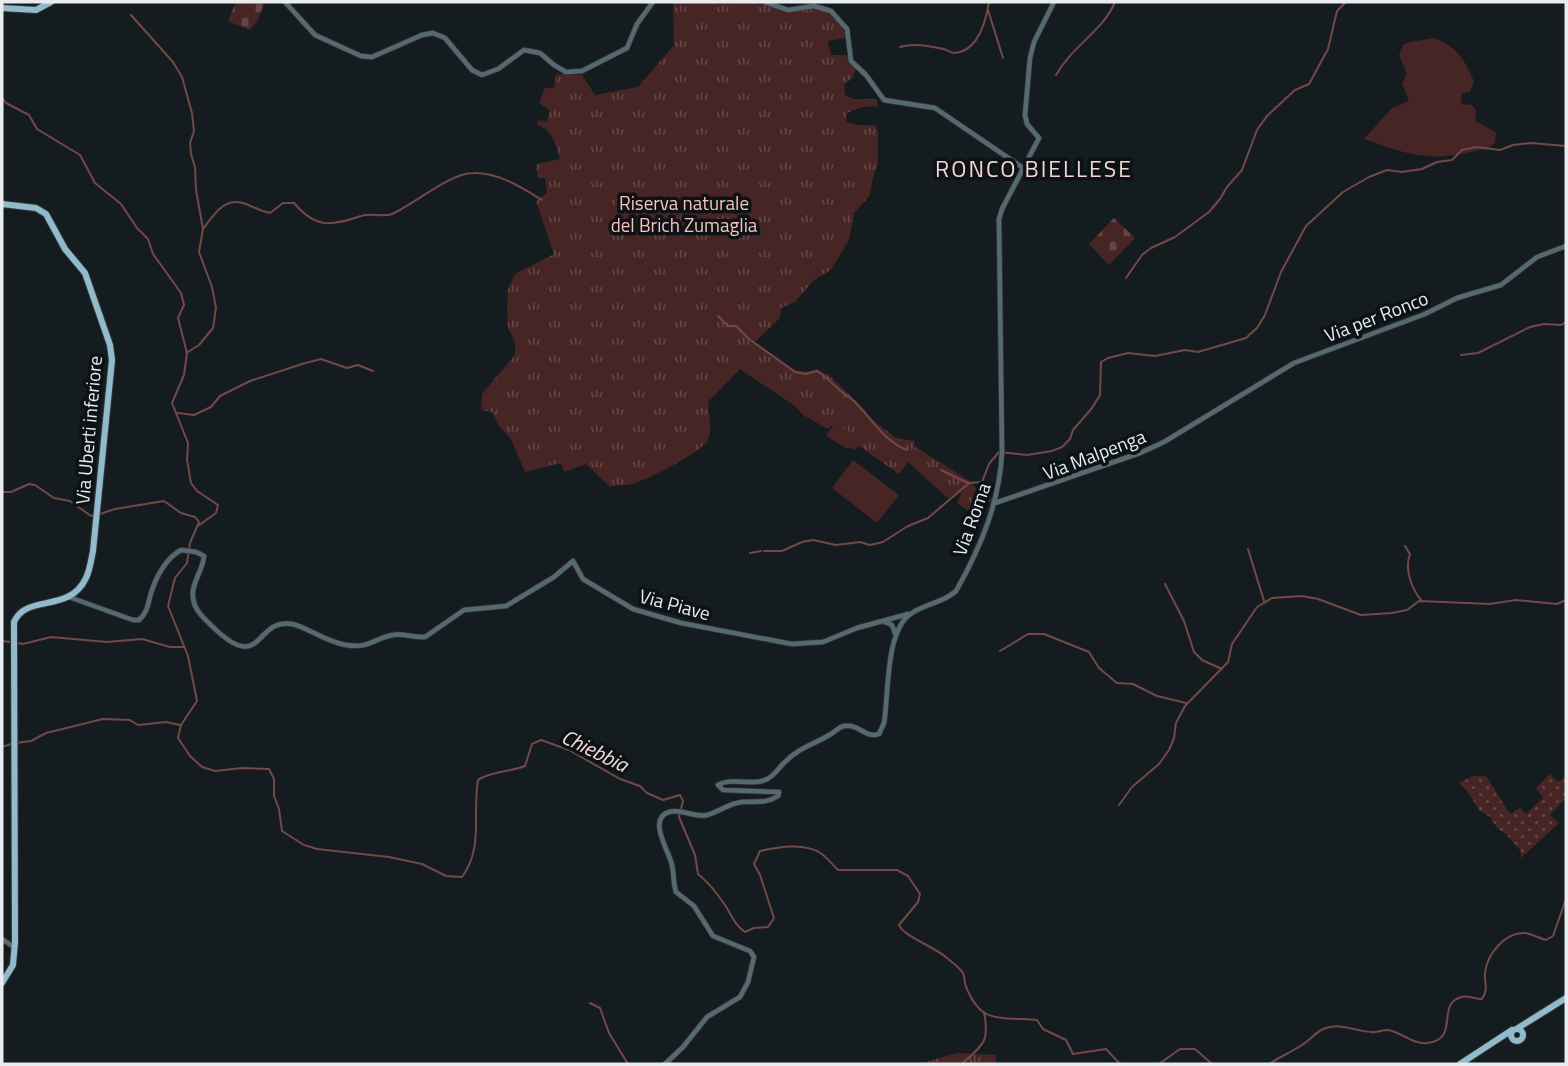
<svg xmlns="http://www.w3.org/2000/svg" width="1568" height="1066" font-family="'Titillium Web',sans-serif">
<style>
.grass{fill:url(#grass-dots)}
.cemetery{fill:url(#cemetery-stones)}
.park{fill:url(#park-tufts)}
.garden{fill:#472524}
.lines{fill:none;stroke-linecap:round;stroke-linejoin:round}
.stream{stroke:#734947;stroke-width:2}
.minor-casing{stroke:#32393c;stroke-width:6}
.major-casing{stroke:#32393c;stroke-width:8}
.minor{stroke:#566971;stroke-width:4.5}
.major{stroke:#91bacb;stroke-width:6}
.labels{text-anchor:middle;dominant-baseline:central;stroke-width:7;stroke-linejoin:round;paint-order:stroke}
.park-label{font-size:19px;fill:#fcbfbc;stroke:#0c1316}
.street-label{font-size:19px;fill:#e7ecee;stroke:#0c1316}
.water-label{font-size:21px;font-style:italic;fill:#fbdcda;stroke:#0c1316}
.quarter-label{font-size:23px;letter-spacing:2px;fill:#f7d4d2;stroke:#0c1316}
</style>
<defs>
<pattern id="grass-dots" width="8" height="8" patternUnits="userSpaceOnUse" patternTransform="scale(1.75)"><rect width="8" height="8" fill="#472524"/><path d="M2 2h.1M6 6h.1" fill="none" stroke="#624544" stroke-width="1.8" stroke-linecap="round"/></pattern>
<pattern id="cemetery-stones" width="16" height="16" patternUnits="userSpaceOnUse" patternTransform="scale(1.75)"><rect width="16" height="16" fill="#472524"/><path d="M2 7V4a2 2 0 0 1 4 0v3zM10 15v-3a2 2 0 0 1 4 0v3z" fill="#624544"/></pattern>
<pattern id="park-tufts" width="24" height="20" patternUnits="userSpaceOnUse" patternTransform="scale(1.75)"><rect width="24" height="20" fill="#472524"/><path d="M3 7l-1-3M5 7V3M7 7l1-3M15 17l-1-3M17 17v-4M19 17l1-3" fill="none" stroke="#624544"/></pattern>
</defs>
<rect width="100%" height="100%" fill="#151c1f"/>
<path class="grass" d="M1550,774L1557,782L1566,777V798L1550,815L1559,823L1521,858L1520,850L1506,834L1497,828L1490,817L1479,810L1467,791L1459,783L1473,776H1486L1510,814L1520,808L1526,814L1543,798L1536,788Z"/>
<path class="cemetery" d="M236,2H258L264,4L257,22L249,30L228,21Z
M1114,218L1135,238L1109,265L1089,244Z"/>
<path class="park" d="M673,2H761L787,11L818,8L828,12L842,27L846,38L828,41L831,55H846L849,63L856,69L852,78L844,84L845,95L854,99H876L878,106L862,107L847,113L846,122L857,125H875L878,132V165L873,177L870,195L854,213L849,240L831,270L814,280L795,302L781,308L780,318L755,342L795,370L805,372L817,369L831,377L857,402L874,421L896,438L915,441L914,446L971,482L976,489L994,499L992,504L976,495L969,511L957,503L961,494L957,492L948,498L908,462L899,474L859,446L854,450L844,444L845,434L832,425L828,429L803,415L795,406L740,369L708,402C708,416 713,426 708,440C704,451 645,481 632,484C625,486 618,484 610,487L586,464L564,472L561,463L525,472L511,439L499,426L492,412L481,410L482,394L515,355V342L508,328L507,310L508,289L515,274L554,254L536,201L547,193L545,178H538L536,164L560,159C556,145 552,129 537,125L538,120L547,121L550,110L539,103L545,88H554L556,74L582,75L595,95L638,87L674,45Z
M957,1053L996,1055V1064H919Z"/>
<path class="garden" d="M1434,38C1458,48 1463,57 1474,81L1470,92L1462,93L1461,104L1472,105L1476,110L1475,121L1496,132L1495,143C1486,150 1476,151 1465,153C1425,162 1401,152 1364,139L1392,108L1409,101L1402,83L1407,74L1399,55L1403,45L1410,42Z
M834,423L856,436L848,449L826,436Z
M853,460L899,495L877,523L832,488Z"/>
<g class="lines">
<path class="stream" d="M988,10L1003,58
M131,15L173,62L182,77L192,113L194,131L190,143L191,154L195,167L196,190L203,229L199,252L212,287L216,308L213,328L199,345L188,352
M900,47C915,43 929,46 944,49C947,50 951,53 954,53C979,52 986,20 989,2
M1056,75C1072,46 1103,31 1115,2
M2,98L6,103L29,115L37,129L80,155L95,183L121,204L137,228L148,239L153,254L181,293L184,305L178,318L187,353L184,375L172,403L188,443L187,460L191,483L197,491L218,505L216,513L198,526
M203,229C213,216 224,197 243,203C252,206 260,211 270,213L283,203H294C316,229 331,226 361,216C371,212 382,218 392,214C413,205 450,173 473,173C498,172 521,187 542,200
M1126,278L1142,255L1151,248L1175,237L1209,212L1220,199L1227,187L1242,170L1257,130L1267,116L1295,90L1309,84L1328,49L1337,11L1346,2
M718,316L728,326H736L748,338
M749,339L795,372L806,374L817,371C827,377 833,385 842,392C846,396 851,398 855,402C871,418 885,442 907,450
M1461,355L1478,353L1530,327L1544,324L1561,325L1566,322
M178,413L194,415L211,407L220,396L250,381L302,364L321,359L347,368L358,365L373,371
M941,470L968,483
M2,492H11L29,484L35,485L54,498L70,501L91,516L95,515
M100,514L115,509L164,501L181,513L195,517L199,522L190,543L187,563L175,578L168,606L188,656L197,701L181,725L178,738L190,756L202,767L215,771L242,768L269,769L274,779V796L279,809L282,831L304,845L317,849L389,857L422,864L446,876L462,877C484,847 472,814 478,780C491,771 510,772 525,766L532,744L541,740L569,750L620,779L640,786L647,793L663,800L680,795L683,801L679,817L695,855L698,874C708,882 717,893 725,905C732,916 734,924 745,932L754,928L768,927L774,918L760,875L754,864L760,851C778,847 805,842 822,854C827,858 833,865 838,870H897L908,876L920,894L918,902L899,925C903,936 935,947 947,958C952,962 960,968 963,973C964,974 965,983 965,984C968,993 975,1006 983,1012C997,1021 1021,1018 1037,1020L1043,1029L1066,1040L1073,1054L1106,1049L1120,1064
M1405,546L1410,554C1404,569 1412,590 1422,601
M1248,549L1264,601
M764,551H782L802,542L813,540L836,545L860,542L870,545L883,542L908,526L928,518L969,483L982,482L989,464L999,452L1027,455L1052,451L1062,447L1070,439L1073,430L1092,408L1100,395L1101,362L1108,358L1128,353L1155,356L1185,350L1198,352L1246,338L1257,328L1265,315L1281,272L1306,226L1343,192L1369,177L1387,170L1402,172L1422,169L1437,162L1452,160L1462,150L1476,147L1500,150L1513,145L1531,143L1566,146
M750,553L761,551
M1165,584L1184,621L1194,652L1202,660L1222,669
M2,641L11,642
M17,643L23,644L51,637L107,642L142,639L170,647H183
M1000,651L1028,634H1044L1089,652L1099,668L1117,683L1133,684L1157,696L1186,703
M16,743L31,741L46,733L103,719L130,720L138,725L166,722L180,725
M2,747L11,744
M1119,805L1132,787L1159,764L1169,750L1174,738L1176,723L1185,706L1228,662L1232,644L1257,607L1272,598L1302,596L1318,599L1361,615L1392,613L1407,610L1419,601L1490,604L1516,600L1557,604L1566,600
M590,1003L600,1008L609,1033L628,1064
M962,1064C983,1044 990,1043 984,1012
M1159,1064L1180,1049H1195L1212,1064
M1269,1064C1280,1057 1291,1052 1302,1045C1309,1041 1315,1033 1323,1029C1340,1022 1354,1031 1371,1032C1376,1033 1381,1030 1387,1030C1400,1031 1413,1045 1427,1043C1461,1039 1435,1005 1461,997C1467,995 1475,999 1482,999C1489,988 1484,984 1485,973C1487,954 1505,932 1525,933C1532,934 1539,938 1546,940L1553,936L1566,899"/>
<g class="minor-casing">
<path id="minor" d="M285,2L315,35L361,56L372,57L422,35L433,33L445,38L472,70L482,75L498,69L524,50L540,53L554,65L566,72L582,71L627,48L637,24L653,2
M765,2L788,10L814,6L831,11L847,29L851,61L866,75L884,100L935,108L1023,168
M995,503L1140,453L1164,442L1294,363L1425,314L1457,298L1501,285L1537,257L1566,246
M69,597L133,620H139C148,612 148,603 151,593C156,577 166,558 181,550L196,552L204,556C203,571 191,583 193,597C194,611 205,619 214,628C263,675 255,617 292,624C307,627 326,642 346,645C370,649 374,638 393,635C403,633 414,638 425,637L464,610L506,606L554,577L573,561L583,579L633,609L681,623L792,644L823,642L857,628L908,614
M883,621L892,625L895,633
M2,939L14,947
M665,1064L683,1047L707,1017L740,997L748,982L754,957L750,951L713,936L694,906L676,892C673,883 674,874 672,865C669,851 647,819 669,812C681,808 694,818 707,815C719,812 729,803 742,802C756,801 766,804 778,796L779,792L723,790L718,785C731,777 750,786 765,780C774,777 778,768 785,762C798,748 815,744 831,734C836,731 839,727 844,726C858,723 866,739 879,734L884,723C889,694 885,629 912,613C927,603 943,603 956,591C981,547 1000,501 1002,451L999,219L1002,209L1039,138L1027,124L1025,115L1030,58L1034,42L1054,2"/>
</g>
<g class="major-casing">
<path id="major" d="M2,8L36,10L51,2
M2,204L36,208L46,214L65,249L85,273L110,345L112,360L93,551C91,560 90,570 86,578C69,614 27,593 14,622L15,942L13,965L2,983
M1518,1028L1566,998
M1511 1035a6 6 0 1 1 12 0a6 6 0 1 1-12 0Z
M1460,1064L1512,1030"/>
</g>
<use href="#minor" class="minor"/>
<use href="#major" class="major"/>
</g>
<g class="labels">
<g class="park-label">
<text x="684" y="202">Riserva naturale<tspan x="684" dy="22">del Brich Zumaglia</tspan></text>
</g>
<g class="street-label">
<text transform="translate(1376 316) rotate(-21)">Via per Ronco</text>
<text transform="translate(88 430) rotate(-85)">Via Uberti inferiore</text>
<text transform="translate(1094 454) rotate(-21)">Via Malpenga</text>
<text transform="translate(971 519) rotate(-70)">Via Roma</text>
<text transform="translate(675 604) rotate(15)">Via Piave</text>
</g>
<g class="water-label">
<text transform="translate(595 750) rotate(26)">Chiebbia</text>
</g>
<g class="quarter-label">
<text x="1034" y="168">RONCO BIELLESE</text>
</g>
</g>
<rect width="1568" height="1066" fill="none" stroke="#e7ecee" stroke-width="7"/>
</svg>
